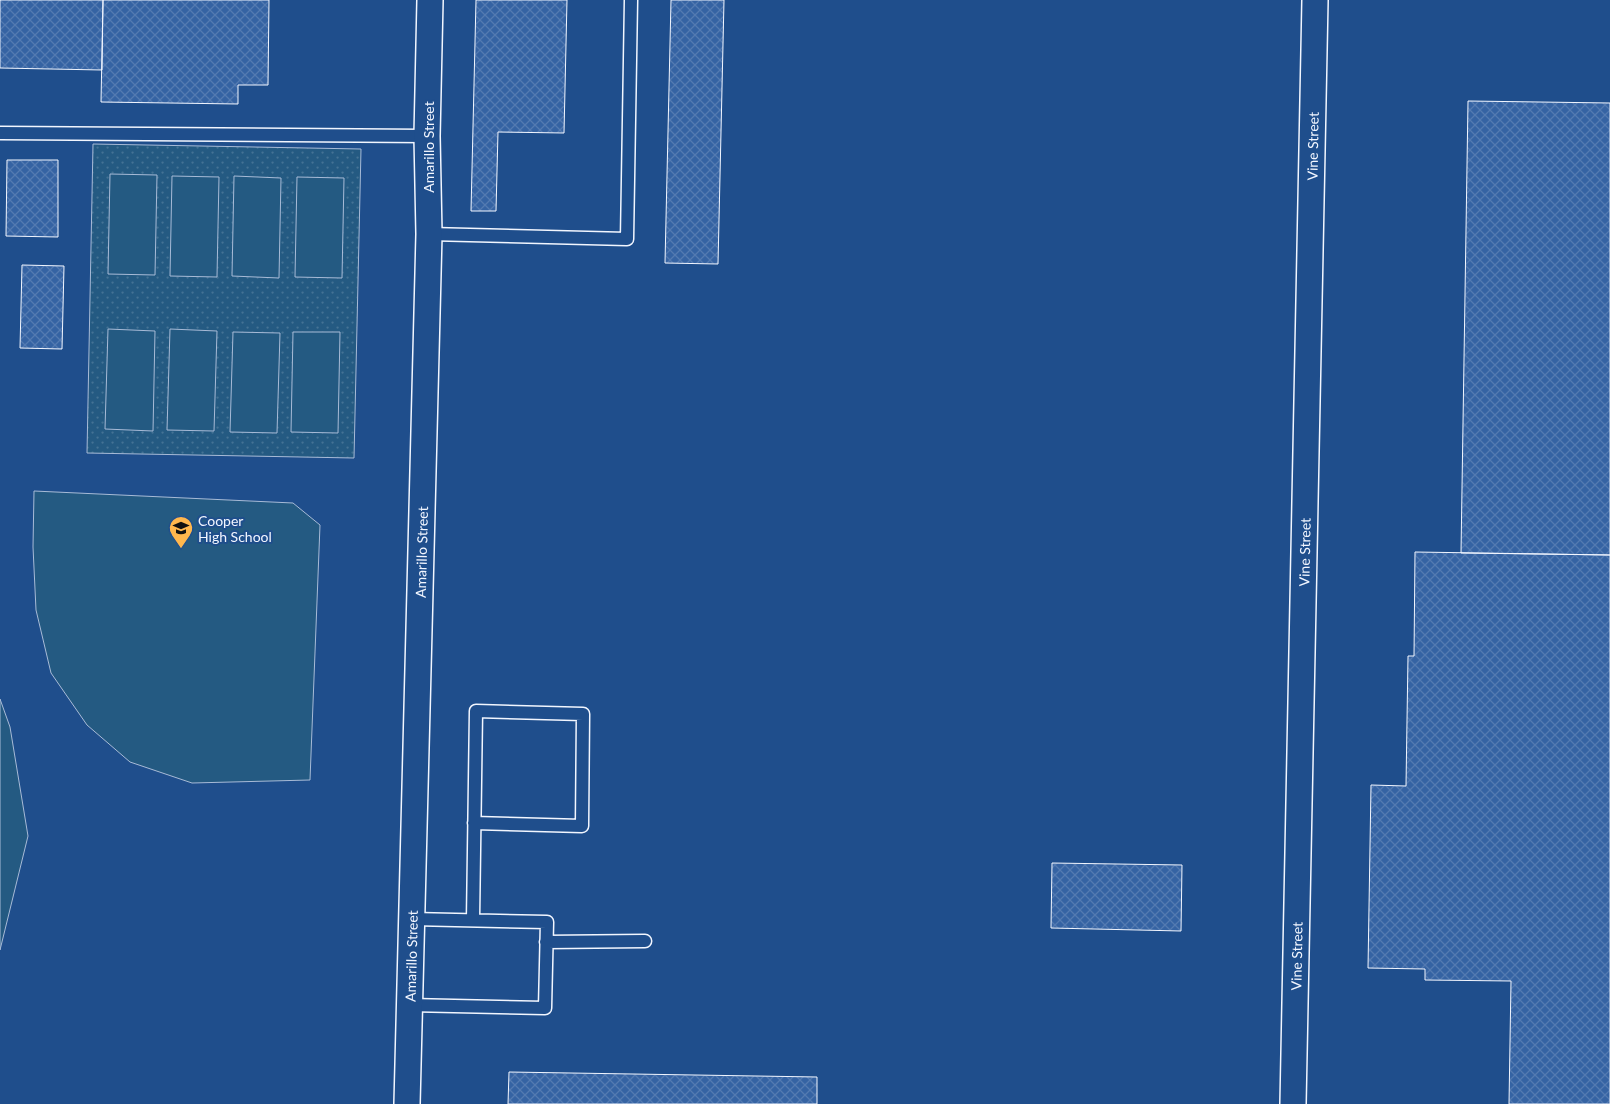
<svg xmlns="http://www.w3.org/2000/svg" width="1610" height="1104" font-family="Lato,sans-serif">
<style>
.green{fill:url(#green-dots);stroke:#a8bbd7}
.pitch{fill:#245a82;stroke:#a8bbd7}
.building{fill:url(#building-cross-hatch);stroke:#f2f6ff}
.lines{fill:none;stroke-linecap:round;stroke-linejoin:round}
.service-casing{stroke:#f2f6ff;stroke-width:15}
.minor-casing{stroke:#f2f6ff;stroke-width:28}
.service{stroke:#1f4e8c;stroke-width:12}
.minor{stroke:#1f4e8c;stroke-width:25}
.labels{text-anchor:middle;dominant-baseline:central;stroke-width:4;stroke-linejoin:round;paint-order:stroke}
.street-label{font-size:14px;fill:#f2f6ff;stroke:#1f4e8c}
.poi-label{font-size:14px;fill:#f2f6ff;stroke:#1f4e8c;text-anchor:start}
</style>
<defs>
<pattern id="green-dots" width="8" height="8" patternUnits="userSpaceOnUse" patternTransform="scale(1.25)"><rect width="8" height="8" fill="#245a82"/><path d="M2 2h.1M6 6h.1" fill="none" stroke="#447295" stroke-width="1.8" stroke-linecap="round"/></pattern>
<pattern id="building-cross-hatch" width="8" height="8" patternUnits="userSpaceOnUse" patternTransform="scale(1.25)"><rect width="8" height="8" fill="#3563a3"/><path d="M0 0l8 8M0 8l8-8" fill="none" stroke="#537ab1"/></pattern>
</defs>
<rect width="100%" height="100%" fill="#1f4e8c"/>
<path class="green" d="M93,144L361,149L354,458L87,453Z"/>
<path class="pitch" d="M110,174L157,175L155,275L108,274Z
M172,176L219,177L217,277L170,276Z
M234,176L281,178L279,278L232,276Z
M297,177L344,178L342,278L295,277Z
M108,329L155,331L153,431L105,429Z
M170,329L217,331L214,431L167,430Z
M233,332L280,333L277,433L230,432Z
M293,332H340L338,433L291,432Z
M34,491L293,503L320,525L310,780L192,783L130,762L87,725L51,673L36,610L33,547Z
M0,699L10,727L28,836L0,950Z"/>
<path class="building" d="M0,0H103L102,70L0,68Z
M103,0H269L268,85H238V104L101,102Z
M476,0H567L564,133L498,132L496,211H471Z
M671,0H724L718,264L665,263Z
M1468,101L1610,103V555L1461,553Z
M7,160H58V237L6,236Z
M22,265L64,266L62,349L20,348Z
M1415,552L1610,555V1104H1509L1511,981L1425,980V969L1368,968L1371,785L1406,786L1408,656H1414Z
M1052,863L1182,865L1181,931L1051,928Z
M509,1072L817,1077V1104H508Z"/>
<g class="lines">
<g class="service-casing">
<path id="service" d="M0,133L427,136
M429,234L627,239L631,0
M473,920L476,711L583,714L582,826L474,823
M546,942L645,941
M409,1005L545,1008L547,922L412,919"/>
</g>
<g class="minor-casing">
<g id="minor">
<path id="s1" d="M407,1104L429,234L427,136L430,0"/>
<path id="s2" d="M1293,1104L1315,0"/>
</g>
</g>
<use href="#service" class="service"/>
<use href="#minor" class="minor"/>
</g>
<defs>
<g id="school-pin" transform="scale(1.25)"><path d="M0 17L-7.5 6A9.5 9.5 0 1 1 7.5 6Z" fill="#ffb74d" stroke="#1f4e8c"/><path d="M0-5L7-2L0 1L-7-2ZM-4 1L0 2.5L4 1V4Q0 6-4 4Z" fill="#111"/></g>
</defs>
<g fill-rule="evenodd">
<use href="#school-pin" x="181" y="528"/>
</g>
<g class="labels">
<g class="street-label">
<text transform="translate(428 147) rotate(-90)">Amarillo Street</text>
<text stroke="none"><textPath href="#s2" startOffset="958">Vine Street</textPath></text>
<text stroke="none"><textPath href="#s1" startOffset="552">Amarillo Street</textPath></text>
<text stroke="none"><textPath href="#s2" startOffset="552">Vine Street</textPath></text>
<text stroke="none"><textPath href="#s1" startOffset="148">Amarillo Street</textPath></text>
<text stroke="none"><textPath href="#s2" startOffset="148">Vine Street</textPath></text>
</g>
<g class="poi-label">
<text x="198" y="520">Cooper<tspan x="198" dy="16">High School</tspan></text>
</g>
</g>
</svg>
